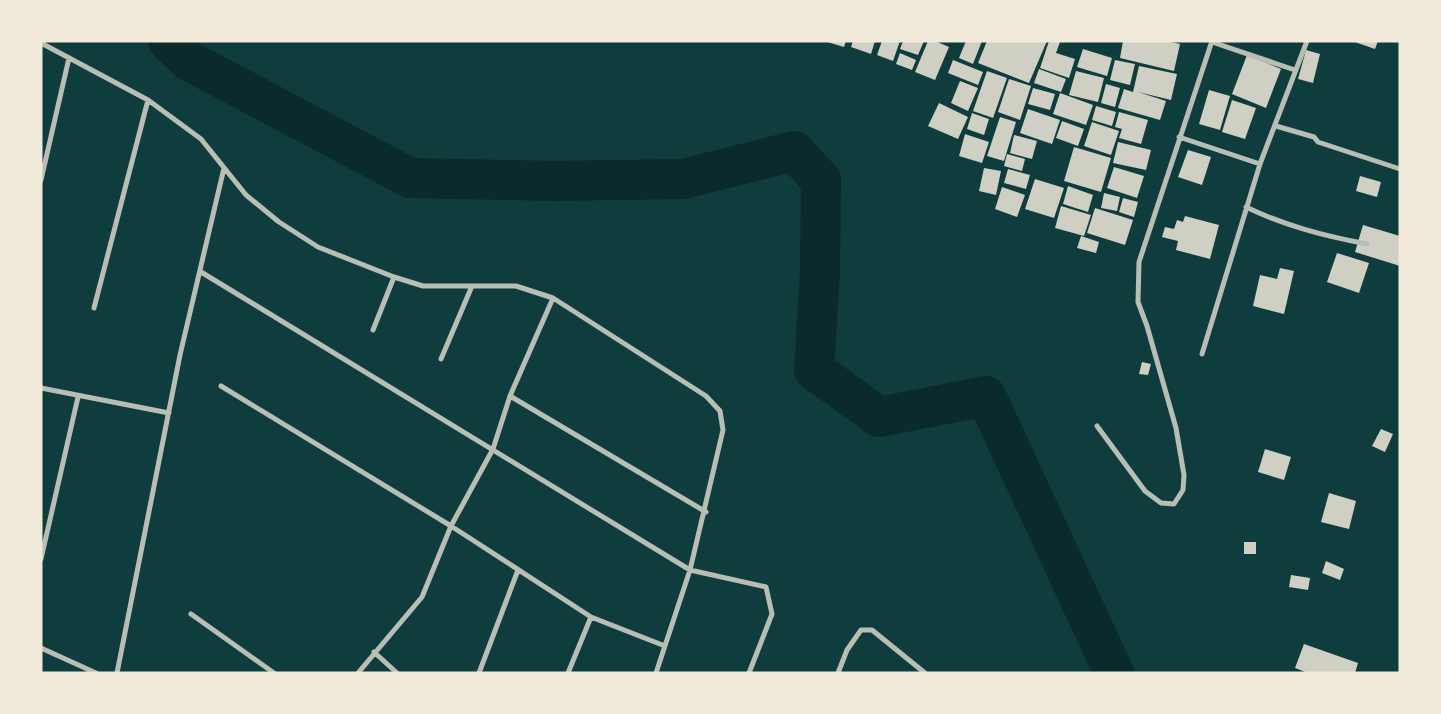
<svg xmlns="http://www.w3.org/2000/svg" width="1441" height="714" font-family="'DM Sans',sans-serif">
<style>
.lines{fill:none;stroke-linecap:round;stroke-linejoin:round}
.river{stroke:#0a2a2b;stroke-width:40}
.building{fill:#cfcfc3}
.minor{stroke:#b8beb3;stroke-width:5}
</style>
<rect width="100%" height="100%" fill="#0f3d3e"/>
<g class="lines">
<path class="river" d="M168,41L189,61L410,178L553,181L683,179L794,151L821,180L820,272L814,370L879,417L986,396L1114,673"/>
</g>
<path class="building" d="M824,41H846L844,47Z
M853,41H875L871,54L851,47Z
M882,41H900L893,61L877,55Z
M903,41H924L918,55L900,49Z
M928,41H935L949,47L935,80L915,72Z
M966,41H982L973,64L959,58Z
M987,41H1047L1029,83L978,63Z
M1049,41L1060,42L1056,53L1075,59L1069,78L1040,68Z
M1123,41H1166L1180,44L1174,71L1120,58Z
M1352,41H1378L1375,49Z
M1083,49L1112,58L1107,76L1077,67Z
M1306,50L1320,54L1313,83L1298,79Z
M900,53L916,60L912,70L896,64Z
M1247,55L1281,69L1266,108L1232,94Z
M953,60L983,72L978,85L948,73Z
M1115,60L1135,64L1130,85L1110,80Z
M1139,66L1177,74L1171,100L1138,92L1166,101L1160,120L1118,108L1124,89L1133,92Z
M1039,69L1066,79L1061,92L1034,83Z
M987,71L1007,78L993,118L973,111Z
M1076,71L1104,78L1098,102L1069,95Z
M1009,79L1031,86L1020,120L998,112Z
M960,81L978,88L968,111L951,103Z
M1106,84L1120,88L1115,107L1101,103Z
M1033,88L1055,94L1050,110L1028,104Z
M1209,90L1230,96L1220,130L1199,124Z
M1060,93L1093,105L1086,125L1053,114Z
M1232,100L1256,108L1245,139L1222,132Z
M939,103L968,117L958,139L928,126Z
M1096,106L1116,112L1112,126L1092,120Z
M1028,109L1060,120L1052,144L1020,133Z
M1119,112L1148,120L1141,144L1119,138L1122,129L1115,127Z
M972,113L989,119L984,135L967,129Z
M1000,117L1016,122L1004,161L987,156Z
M1062,121L1084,129L1078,146L1056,138Z
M1092,122L1119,131L1111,155L1084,146Z
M965,134L989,142L982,163L959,156Z
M1014,135L1037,141L1032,159L1010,153Z
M1118,142L1151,150L1146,170L1113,163Z
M1074,147L1111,158L1101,192L1064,181Z
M1188,150L1211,157L1202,185L1178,177Z
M1007,154L1025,159L1022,171L1004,166Z
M1114,167L1144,176L1137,198L1107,188Z
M984,168L1001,171L996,195L979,191Z
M1008,169L1030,175L1026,189L1004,183Z
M1360,176L1381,182L1377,197L1356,191Z
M1035,179L1064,188L1054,218L1025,209Z
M1068,186L1093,195L1088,212L1063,204Z
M1002,187L1025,195L1017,217L995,209Z
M1104,193L1120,197L1117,211L1101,208Z
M1123,198L1138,202L1134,217L1119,212Z
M1061,206L1091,215L1084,236L1055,228Z
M1095,208L1133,220L1125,245L1087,233Z
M1185,216L1219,225L1210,259L1176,250L1178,241L1162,237L1165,227L1174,229L1177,220L1183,222Z
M1363,225L1400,236V266L1355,252Z
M1081,236L1099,242L1096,253L1077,248Z
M1337,253L1369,263L1359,293L1327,282Z
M1280,268L1294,271L1284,314L1253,306L1260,275L1277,279Z
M1142,362L1151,364L1148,375L1139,374Z
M1381,429L1393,434L1385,452L1372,446Z
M1265,449L1291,457L1284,480L1258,472Z
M1329,493L1356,501L1349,529L1321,522Z
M1244,542H1256V554H1244Z
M1326,561L1344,569L1340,580L1322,573Z
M1291,575L1310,578L1308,590L1289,587Z
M1304,644L1358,663L1355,673H1308L1295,668Z"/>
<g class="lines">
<path class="minor" d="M1212,42L1295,70
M41,43L148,100L201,139L246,195L279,222L318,247L394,277L423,286H516L553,298L706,396L720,411L723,430L690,570L656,673
M1276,126L1314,137L1318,142L1400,169
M1179,137L1260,164
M41,180L69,58
M1246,207C1285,226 1325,236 1367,244
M201,272L690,570L766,587L772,614L749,673
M94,308L148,100
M373,330L394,277
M1202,354L1260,164L1307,41
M441,359L472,286
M221,386L451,526L591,617L665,646
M41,388L169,413
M510,396L706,512
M1097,426L1145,491L1161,503L1174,504L1183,490L1184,475L1176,428L1147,326L1138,302L1139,262L1212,41
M41,559L78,397
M191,614L274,673
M41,648L96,673
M374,652L397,673
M117,673L180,355L224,168
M358,673L422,597L451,526L493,449L510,396L553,298
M479,673L518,570
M568,673L591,617
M838,673L847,650L861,630H872L925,673"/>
</g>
<rect width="1441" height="714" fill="none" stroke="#f1e9da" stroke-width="85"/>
</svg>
